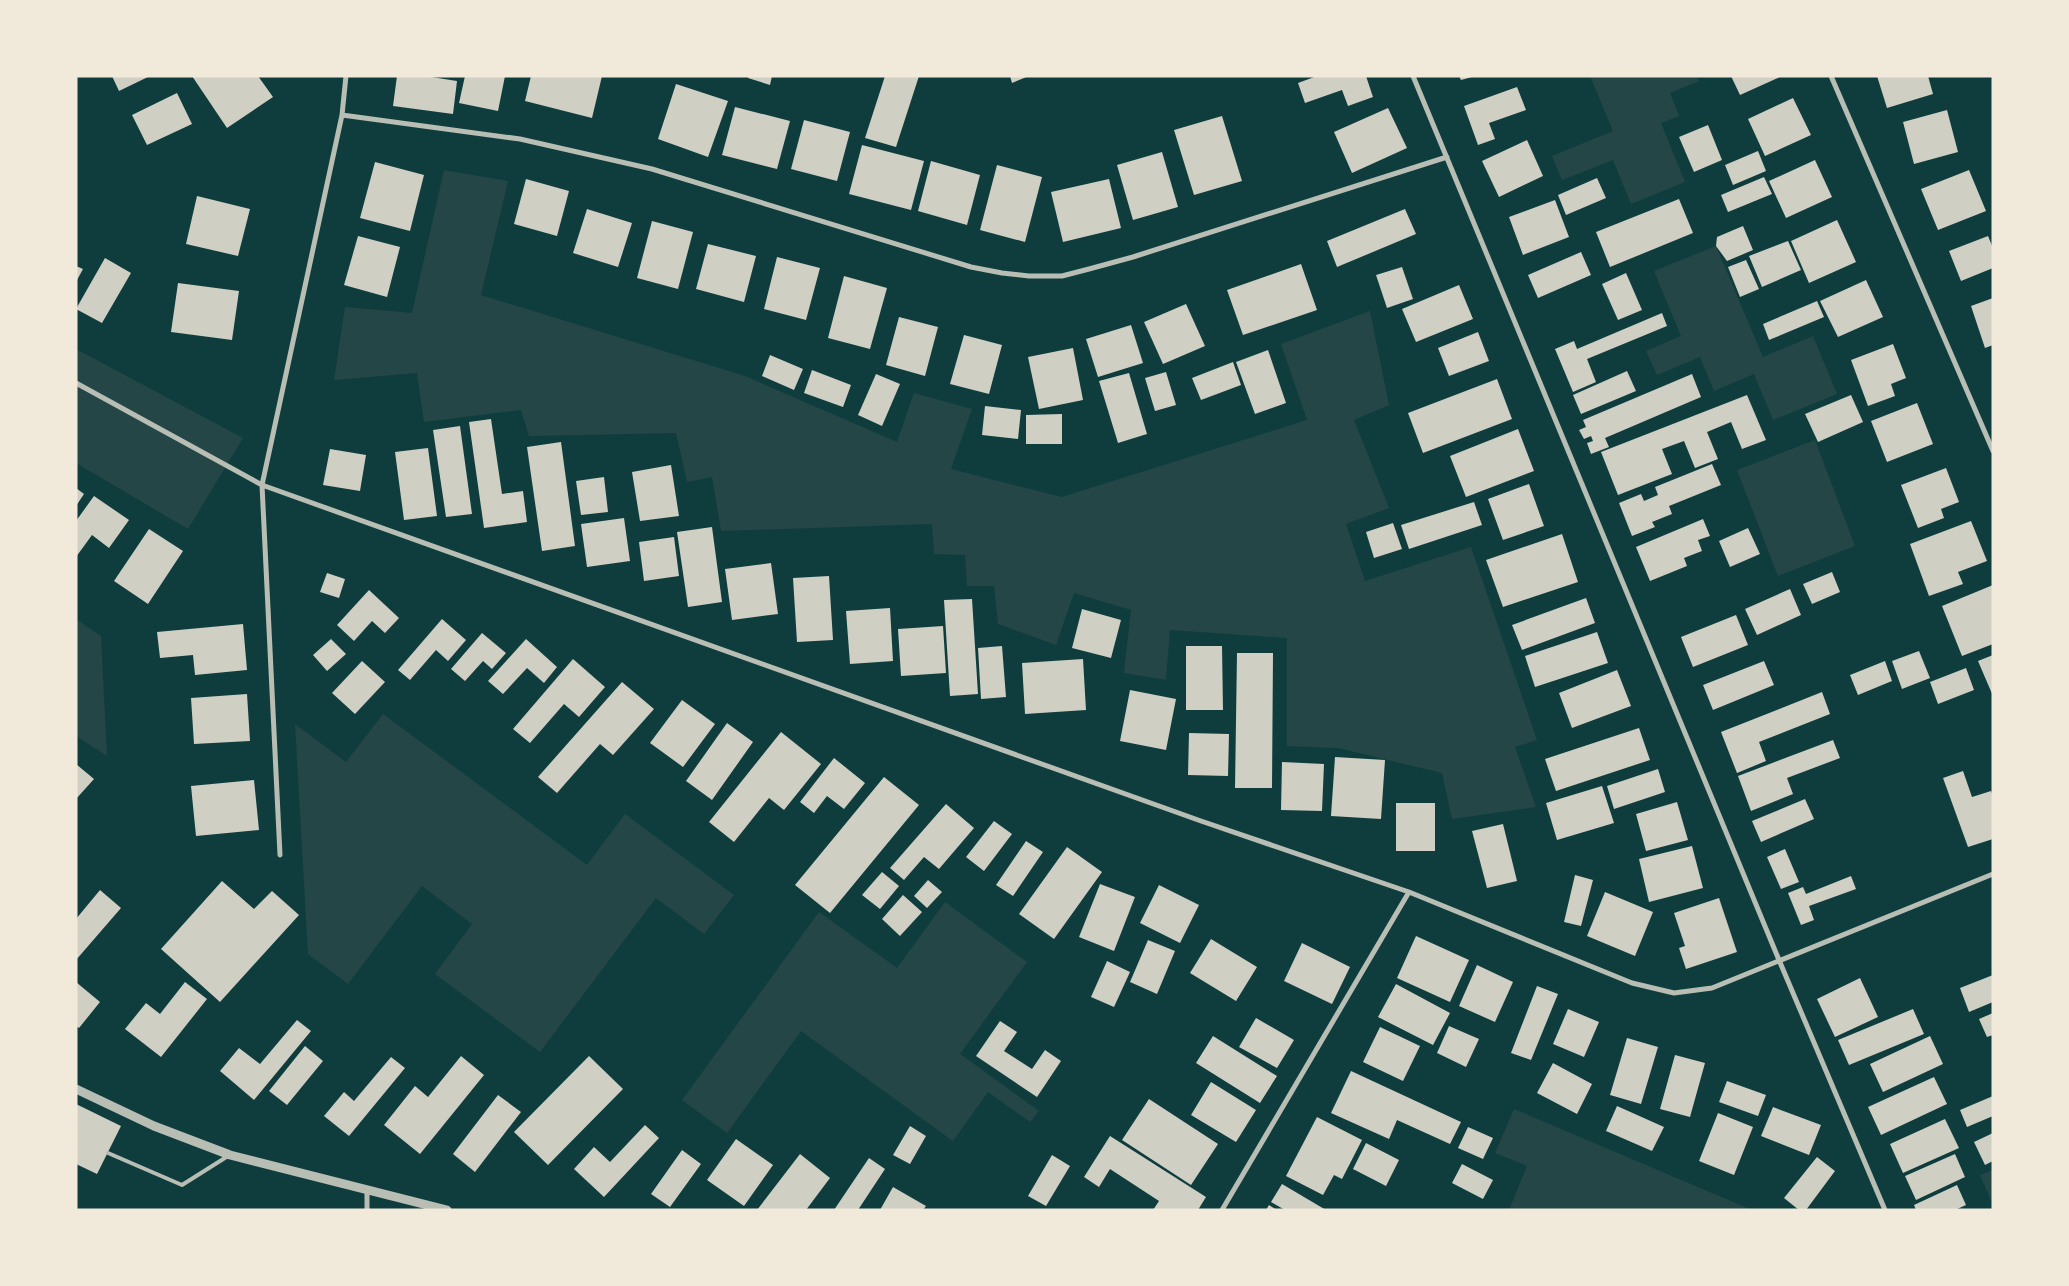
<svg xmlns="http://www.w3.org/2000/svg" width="2069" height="1286" font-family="Helvetica,sans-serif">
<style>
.green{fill:#244646}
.building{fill:#cfcfc3}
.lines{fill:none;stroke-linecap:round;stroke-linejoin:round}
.service{stroke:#b8beb3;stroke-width:4}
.minor{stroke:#b8beb3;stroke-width:5}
.tertiary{stroke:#b8beb3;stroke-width:9}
</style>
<rect width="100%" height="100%" fill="#0f3d3e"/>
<path class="green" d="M1590,76H1696L1699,81L1670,93L1679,116L1661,123L1685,182L1631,204L1613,160L1562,180L1552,156L1613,131Z
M444,170L508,181L481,295L745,376L897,442L914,393L972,409L951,469L1062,497L1307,420L1281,344L1370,311L1389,405L1354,420L1389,508L1346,524L1365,581L1471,547L1537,740L1515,747L1536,807L1452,819L1442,773L1338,748L1287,746V638L1170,630L1166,680L1124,673L1131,610L1074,593L1056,645L998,624L994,586H967L965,555L934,554L932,524L721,531L712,477L687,482L676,433L529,436L521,410L424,422L417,373L334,380L345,307L412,313Z
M1716,246L1763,357L1813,336L1837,394L1773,420L1754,374L1714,391L1700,357L1657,375L1646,351L1681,336L1654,271Z
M76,349L243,438L188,529L76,463Z
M1815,440L1855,546L1778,576L1737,470Z
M76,619L101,636L107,756L76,736Z
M383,714L587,865L625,814L734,895L704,934L656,898L540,1052L435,974L472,924L422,886L348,984L308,954L295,724L346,762Z
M945,902L1027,962L960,1054L1039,1111L1030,1122L988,1092L953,1141L801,1031L727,1133L682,1100L819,912L897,968Z
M1514,1109L1752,1210H1509L1527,1166L1495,1153Z
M1993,1170V1205L1980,1175Z"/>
<path class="building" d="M112,76H150L119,91Z
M192,76H258L273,97L227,128Z
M397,76H425L457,81L453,114L393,106Z
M465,76H505L498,111L459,103Z
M531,76H602L592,118L525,101Z
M748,76H772L770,85L748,78Z
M885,76H919L896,147L865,138Z
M1010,76H1029L1012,83Z
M1317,76H1366L1373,97L1348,106L1342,90L1305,103L1298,83Z
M1459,76H1472V77L1461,80Z
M1731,76H1782L1740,95Z
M1877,76H1928L1933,94L1887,108Z
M676,84L728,101L708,157L658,139Z
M1517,87L1526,110L1489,123L1495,139L1478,145L1464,106Z
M177,93L192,124L147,145L132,115Z
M1793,98L1811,135L1765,156L1748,119Z
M735,107L790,121L777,169L722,155Z
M1388,108L1407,148L1352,173L1334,132Z
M1947,110L1958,152L1914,164L1903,122Z
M1222,116L1242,181L1194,195L1174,130Z
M804,120L850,132L837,181L791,169Z
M1708,125L1722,160L1694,172L1679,137Z
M1527,140L1543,176L1499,197L1482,161Z
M862,145L924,161L911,210L849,194Z
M1758,151L1766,171L1733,185L1725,165Z
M1162,152L1178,207L1133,220L1117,165Z
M1815,160L1832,197L1786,218L1769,181Z
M931,161L980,175L967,225L918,211Z
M375,162L424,175L410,231L360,218Z
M997,165L1042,177L1025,242L980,230Z
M1969,170L1986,211L1938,230L1921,189Z
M1764,177L1772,194L1728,212L1721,195Z
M1597,178L1606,198L1566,215L1558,195Z
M526,179L569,191L557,236L514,224Z
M1109,179L1121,228L1063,242L1051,192Z
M197,196L250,209L238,256L186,244Z
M1679,199L1693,233L1610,267L1596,232Z
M1555,200L1569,237L1523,255L1509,217Z
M587,209L632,223L618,267L573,253Z
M1405,209L1416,234L1337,267L1327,241Z
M1837,220L1856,262L1809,283L1791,241Z
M652,221L693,232L678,289L637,278Z
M1743,226L1753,250L1727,261L1716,246L1717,237Z
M358,236L400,247L387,297L344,285Z
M1988,236L1993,248V268L1961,281L1949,251Z
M1788,241L1801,270L1762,287L1749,256Z
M708,244L756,256L744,302L696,289Z
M1581,252L1591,275L1538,298L1528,275Z
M777,257L820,268L806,320L764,309Z
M105,258L131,273L102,323L76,309Z
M1746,260L1759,289L1740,297L1728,267Z
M1301,264L1317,310L1243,335L1227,290Z
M76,266L83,269L76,282Z
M1402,267L1413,299L1387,308L1376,275Z
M1626,273L1642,310L1618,320L1602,284Z
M844,276L887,288L870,349L828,338Z
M1866,280L1883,317L1838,337L1820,301Z
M178,283L239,291L232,340L171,332Z
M1459,285L1473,319L1416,342L1402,309Z
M1993,298V345L1985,348L1971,306Z
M1817,301L1824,317L1769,340L1763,324Z
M1186,304L1205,346L1163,364L1144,322Z
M1662,313L1667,326L1587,359L1596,382L1573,392L1555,349L1574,341L1577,349Z
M899,317L938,327L925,376L886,365Z
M1131,325L1143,363L1098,377L1086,339Z
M1478,332L1489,361L1449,376L1438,348Z
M964,335L1002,345L989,394L950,384Z
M1893,344L1906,378L1891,384L1895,396L1868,406L1851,360Z
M1073,348L1083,400L1039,409L1028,357Z
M1268,350L1286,403L1255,414L1236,362Z
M770,355L803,369L794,390L762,376Z
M1233,362L1241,385L1201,400L1192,378Z
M812,370L851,385L843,407L804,393Z
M1627,371L1636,391L1581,414L1573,395Z
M1166,372L1176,405L1155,411L1145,378Z
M1129,373L1147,434L1118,443L1099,381Z
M876,374L900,384L882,426L858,415Z
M1692,374L1701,397L1605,438L1609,447L1591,454L1587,443L1593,441L1591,436L1584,439L1579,430L1586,427L1583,420Z
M1497,379L1512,419L1423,453L1408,413Z
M1747,395L1766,440L1742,449L1731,422L1707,432L1718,459L1695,468L1684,441L1662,449L1672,474L1618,495L1601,452Z
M1851,395L1863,422L1818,442L1805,414Z
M1917,403L1933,444L1887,462L1871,421Z
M985,406L1021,410L1018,439L982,435Z
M1062,414V444H1026V415Z
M491,419L502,494L523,491L527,522L484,528L469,422Z
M460,426L472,514L446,517L433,430Z
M1518,429L1534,471L1466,497L1450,456Z
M561,442L575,546L542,551L527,447Z
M428,448L437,516L404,520L395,452Z
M330,449L366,455L360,491L323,485Z
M1712,464L1721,485L1669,506L1672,514L1652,522L1655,527L1632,536L1619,503L1641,494L1644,501L1658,495L1655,487Z
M671,465L679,516L640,521L632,472Z
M1946,468L1959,502L1941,509L1944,518L1918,528L1901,485Z
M604,477L608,512L581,515L576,481Z
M1529,484L1544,526L1503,540L1488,499Z
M76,488L84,494L76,506Z
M94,496L129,520L109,548L92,535L76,557V521Z
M1474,502L1482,525L1409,549L1401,525Z
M624,518L630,561L587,567L581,524Z
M1703,519L1710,536L1698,540L1702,551L1684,558L1687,566L1650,581L1636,547Z
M1971,521L1987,561L1958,572L1963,584L1929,596L1910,544Z
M1393,523L1402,549L1374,558L1366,532Z
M712,527L722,602L688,607L677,532Z
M1748,528L1760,554L1730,567L1719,541Z
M149,529L183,551L148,604L114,581Z
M1562,534L1578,582L1503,607L1486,560Z
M674,537L679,576L644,581L639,542Z
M771,563L778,614L732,620L725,569Z
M1832,572L1840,592L1812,604L1803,584Z
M327,573L345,579L339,598L320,592Z
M829,576L833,640L797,642L793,578Z
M1993,585V644L1962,656L1942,606Z
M1790,589L1801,615L1757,635L1745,609Z
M369,590L399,618L385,633L372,621L354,641L337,625Z
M1586,598L1595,623L1522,650L1512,625Z
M972,599L978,694L950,696L944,600Z
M890,608L893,661L850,664L846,611Z
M1082,609L1121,620L1111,658L1072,648Z
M1736,615L1748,645L1693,667L1681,637Z
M442,619L466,640L448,661L436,650L410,680L398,670Z
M243,624L247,670L195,675L193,655L160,658L157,632Z
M943,626L946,673L901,676L898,629Z
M1597,632L1608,663L1535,687L1525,656Z
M482,633L506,653L492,669L483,661L465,681L451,669Z
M331,639L346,654L327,671L313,655Z
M526,639L557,667L544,683L527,668L503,694L488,681Z
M1002,646L1006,697L981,699L978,648Z
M1186,646H1222L1223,710H1186Z
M1919,651L1930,678L1902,689L1892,661Z
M1237,653H1273L1272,788H1235Z
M1993,655V696L1978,661Z
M573,659L605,687L579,717L564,704L530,743L513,729Z
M1083,659L1086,710L1025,714L1022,663Z
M362,661L385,682L355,714L332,693Z
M1764,661L1774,685L1713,710L1703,685Z
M1885,661L1892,681L1858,695L1850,675Z
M1966,668L1974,690L1938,704L1930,682Z
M1617,670L1631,706L1572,728L1559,693Z
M622,682L654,709L613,755L600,744L557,793L538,777Z
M1130,690L1176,699L1166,750L1120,741Z
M1822,692L1830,714L1759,742L1766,761L1737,773L1721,732Z
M247,694L250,741L194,744L191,698Z
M682,700L715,724L683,767L650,743Z
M727,723L753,742L712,800L686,781Z
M1639,728L1650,760L1556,791L1545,759Z
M781,732L821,764L784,810L769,798L734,842L709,822Z
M1189,733L1229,734L1228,776L1188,775Z
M1833,740L1840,758L1787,778L1793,794L1751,811L1738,776Z
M1335,757L1385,760L1381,819L1331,816Z
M834,758L865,783L844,809L827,796L814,813L800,802Z
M1282,762L1324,764L1322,811L1281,810Z
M76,764L94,779L76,799Z
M1658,769L1665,792L1614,809L1607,786Z
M1963,771L1972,797L1991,791L1993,796V839L1968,847L1943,778Z
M884,777L919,805L830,913L795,885Z
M254,780L259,830L196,836L191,786Z
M1602,786L1614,823L1557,840L1546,803Z
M1805,799L1814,819L1761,842L1752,821Z
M1677,802L1688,840L1646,851L1636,814Z
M1396,803H1435V851H1396Z
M946,804L974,828L939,869L924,857L904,880L890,868Z
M994,821L1012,834L984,871L966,857Z
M1503,824L1517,881L1487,888L1472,831Z
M1026,841L1043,852L1013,896L996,885Z
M1692,846L1703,888L1649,902L1639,859Z
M1067,847L1102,872L1054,939L1019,914Z
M1785,849L1799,882L1781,889L1767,857Z
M882,872L899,886L880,909L862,895Z
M1575,875L1593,880L1581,926L1564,922Z
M1851,876L1856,889L1809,906L1814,920L1801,925L1788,893L1803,887L1806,894Z
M928,880L942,892L927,908L914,896Z
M222,881L254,909L272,891L299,915L220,1002L161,949Z
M1100,884L1135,897L1114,951L1079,937Z
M1159,885L1199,905L1180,943L1140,923Z
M100,890L121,908L76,960V919Z
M1605,892L1653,912L1635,956L1587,936Z
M903,895L922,912L900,936L882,919Z
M1719,898L1737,952L1686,969L1679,948L1685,946L1674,913Z
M1416,936L1469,960L1450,1002L1397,978Z
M1211,939L1257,967L1236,1001L1190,973Z
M1148,940L1175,951L1157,994L1130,982Z
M1302,943L1350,967L1332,1004L1284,981Z
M1107,961L1130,972L1114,1007L1091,997Z
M1477,965L1513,982L1495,1022L1459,1006Z
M1993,975V1002L1969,1012L1960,988Z
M1860,978L1878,1017L1835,1037L1817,999Z
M76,982L100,1002L79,1028L76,1026Z
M185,982L207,999L161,1057L125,1029L146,1003L160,1014Z
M1396,984L1450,1013L1433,1045L1378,1017Z
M1537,986L1558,994L1531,1060L1511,1053Z
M1568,1009L1599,1022L1584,1057L1553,1044Z
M1913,1009L1924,1034L1849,1065L1838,1040Z
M1993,1013V1035L1987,1037L1979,1019Z
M1256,1018L1294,1040L1277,1068L1239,1047Z
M297,1020L311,1031L254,1100L220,1071L239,1048L260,1064Z
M1000,1021L1017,1032L1004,1051L1032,1069L1045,1050L1061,1061L1037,1097L976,1056Z
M1449,1026L1479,1039L1466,1067L1437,1053Z
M1380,1027L1420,1046L1403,1081L1363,1062Z
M1213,1036L1277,1076L1260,1103L1196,1063Z
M1930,1036L1943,1064L1883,1092L1870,1064Z
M1627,1038L1658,1047L1641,1104L1610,1095Z
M305,1046L323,1061L287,1105L269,1091Z
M1675,1055L1705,1063L1690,1117L1660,1109Z
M461,1056L484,1075L420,1154L384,1125L415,1086L428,1097Z
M589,1056L623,1089L548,1165L514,1132Z
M391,1057L405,1068L349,1136L324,1116L344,1092L354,1101Z
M1553,1063L1592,1084L1577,1114L1537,1093Z
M1351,1071L1461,1122L1450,1144L1397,1120L1389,1139L1331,1113Z
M1934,1077L1947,1104L1881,1135L1868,1107Z
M1727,1081L1766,1095L1758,1116L1719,1102Z
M1211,1082L1256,1110L1236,1142L1191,1115Z
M498,1095L521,1112L475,1172L453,1154Z
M1993,1096V1116L1967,1127L1960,1110Z
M1149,1099L1218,1144L1191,1185L1122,1140Z
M76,1104L121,1126L97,1174L76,1164Z
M1617,1106L1664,1127L1652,1151L1606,1131Z
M1773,1107L1821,1125L1809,1155L1761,1136Z
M1718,1113L1753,1127L1734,1175L1699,1161Z
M1317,1117L1362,1140L1342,1179L1334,1175L1323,1195L1286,1176Z
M1945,1119L1959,1148L1903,1173L1890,1144Z
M645,1125L659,1138L604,1197L574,1169L594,1147L610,1162Z
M910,1126L926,1136L910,1164L893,1155Z
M1468,1127L1493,1138L1483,1159L1458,1148Z
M1993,1133V1161L1985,1165L1974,1142Z
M1110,1136L1206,1197L1198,1210H1153L1159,1201L1110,1169L1099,1187L1084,1177Z
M736,1139L773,1165L744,1206L707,1180Z
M1366,1143L1399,1160L1386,1186L1353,1169Z
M682,1150L701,1164L670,1207L651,1194Z
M800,1154L830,1178L806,1210H757Z
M1955,1154L1965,1177L1916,1200L1905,1176Z
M1052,1155L1070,1166L1046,1206L1028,1196Z
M1817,1157L1835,1171L1806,1210H1799L1784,1198Z
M869,1158L885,1169L858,1210H834Z
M1462,1164L1493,1180L1483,1199L1452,1183Z
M1282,1184L1326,1210H1285L1271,1202Z
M1957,1185L1966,1205L1955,1210H1916L1914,1205Z
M893,1187L926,1206L923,1210H880Z
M1269,1205L1277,1210H1266Z"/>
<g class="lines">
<path class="service" d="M108,1153L182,1185L228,1156"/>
<path class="minor" d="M1413,76L1779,960L1885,1210
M1831,76L1993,451
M342,115L520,139L652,169L971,267L1002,273L1029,276H1062L1089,269L1133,257L1447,157
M76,383L262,485L1201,821L1409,892L1632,983L1674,993L1712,988L1993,874
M280,855L262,485L342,115L346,76
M367,1191V1210
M1222,1210L1409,892"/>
<path class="tertiary" d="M76,1089L154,1126L230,1155L447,1210"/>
</g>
<rect width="2069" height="1286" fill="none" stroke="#f1e9da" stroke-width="155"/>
</svg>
